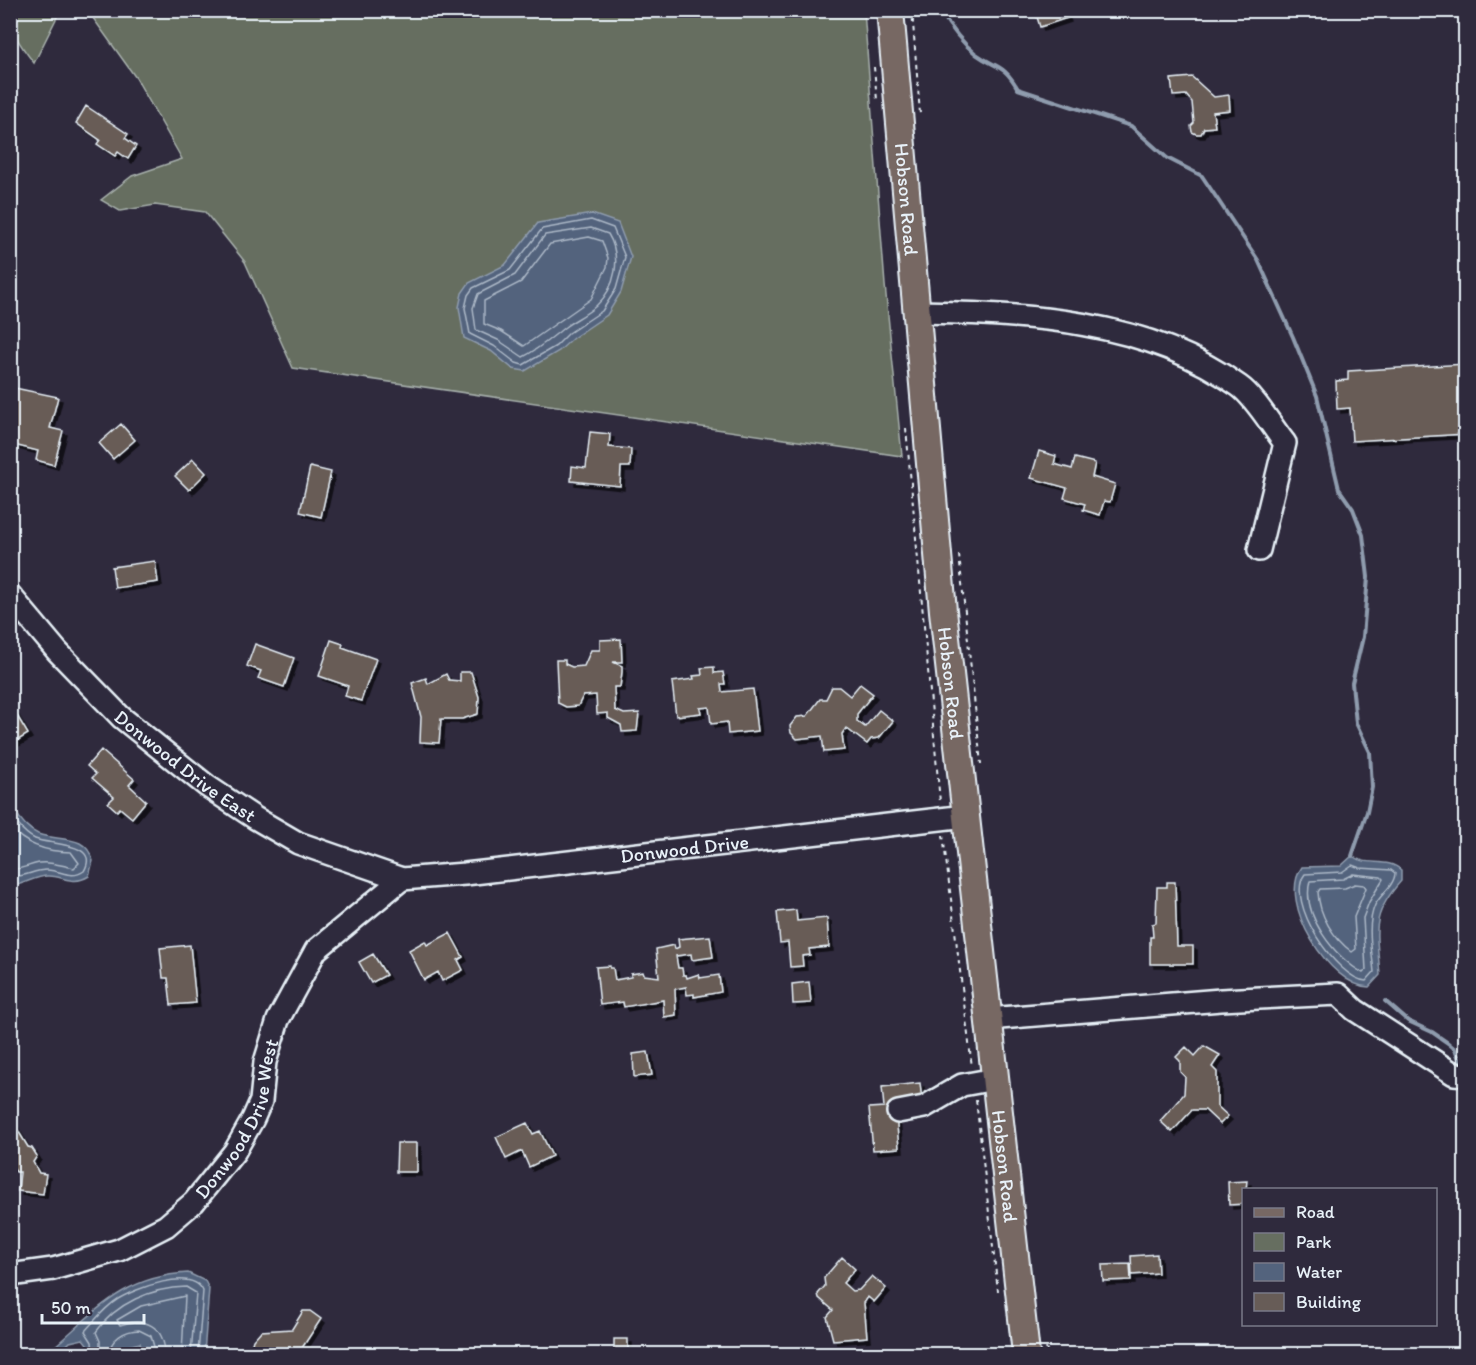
<svg xmlns="http://www.w3.org/2000/svg" width="1476" height="1365" font-family="Itim,sans-serif">
<style>
.green{fill:#666e60;stroke:#a7b0ac;stroke-width:1.5}
.water{fill:#53637d;stroke:#8f9cae;stroke-width:1.5}
.lines{fill:none;stroke-linecap:round;stroke-linejoin:round}
.shore{stroke:#acb8c7;stroke-width:1.5}
.stream{stroke:#8f9cae;stroke-width:4}
.building{fill:#675c57;stroke:#e8f1f8;stroke-width:1.5;filter:url(#shadow)}
.minor-casing{stroke:#e8f1f8;stroke-width:26}
.major-casing{stroke:#e8f1f8;stroke-width:30}
.path{stroke:#e8f1f8;stroke-width:2;stroke-dasharray:4.5 4.5;stroke-linecap:butt}
.minor{stroke:#2f2a3d;stroke-width:21}
.major{stroke:#776864;stroke-width:26}
.labels{text-anchor:middle;dominant-baseline:central;stroke-width:5;stroke-linejoin:round;paint-order:stroke}
.street-label{font-size:20px;fill:#e8f1f8;stroke:#2f2a3d}
</style>
<defs>
<filter id="shadow"><feDropShadow dx="4" dy="4" stdDeviation="0" flood-color="#0009"/></filter>
</defs>
<rect width="100%" height="100%" fill="#2f2a3d"/>
<filter id="ink" filterUnits="userSpaceOnUse"><feTurbulence type="fractalNoise" baseFrequency=".0167" numOctaves="2"/><feDisplacementMap in="SourceGraphic" scale="12" xChannelSelector="R" yChannelSelector="G"/><feConvolveMatrix kernelMatrix="1 2 1 2 8 2 1 2 1" color-interpolation-filters="sRGB"/></filter>
<g filter="url(#ink)">
<path class="green" d="M10,11H60L34,63C21,46 10,32 10,11Z
M88,11H864L885,285L902,456L293,368L245,262L205,212L155,205L120,211L101,200L132,176L182,159L136,78Z"/>
<path class="water" d="M592,214L618,223L631,257L621,292L607,315L573,338L559,351L525,371L513,369L491,351L464,338L459,307L462,293L469,283L505,265L538,223Z
M11,807C19,816 26,829 38,834C60,842 86,833 93,861L89,876C73,886 64,876 48,876C36,876 27,883 16,885L11,881Z
M1352,856C1367,867 1387,857 1401,870V881C1369,917 1377,931 1380,975L1369,987C1331,987 1276,902 1302,867L1341,866Z
M188,1273L205,1281L209,1289L204,1354H143L140,1343L128,1346L121,1354H86L87,1344L83,1339L70,1342L58,1354H53L54,1347C98,1309 125,1276 188,1273Z"/>
<g class="lines">
<path class="shore" d="M591,220L613,228L625,257L616,289L602,311L569,333L556,346L523,365L516,363L494,346L470,334L465,308L468,295L473,288L510,270L542,229Z
M591,228L608,234C622,257 616,288 596,306C586,315 574,320 565,327C551,338 539,349 523,357L498,340L476,330L473,308L478,294L515,275L545,235Z
M589,237L602,241L608,258L607,267L591,299L524,346L501,331L484,324V301L521,282L550,244Z
M10,816C18,824 24,834 35,839C49,845 101,842 84,871C71,880 61,870 47,870C32,870 26,878 10,876
M10,827C26,846 47,852 71,852L79,863L74,868C62,866 52,861 39,863C27,865 24,870 10,869
M1352,865L1360,868L1391,870L1395,873C1395,885 1380,895 1375,905C1366,925 1372,951 1374,972L1366,981C1337,979 1284,901 1305,874L1342,872Z
M1353,874L1381,877L1383,879L1369,902L1363,918L1366,970L1363,973C1335,958 1301,915 1310,881L1343,879Z
M1355,884L1364,885L1366,888L1354,917L1356,949L1352,952C1333,938 1319,915 1318,892L1320,889L1345,888Z
M93,1354L92,1342L85,1331C95,1320 105,1307 118,1299C135,1289 192,1266 203,1291L198,1354
M100,1354V1341L96,1332C116,1303 151,1288 186,1287L196,1293L191,1354
M109,1354C110,1339 125,1330 139,1330L151,1336L156,1354
M165,1354C164,1325 145,1317 120,1325L117,1320L141,1306L185,1296L182,1354"/>
<path class="stream" d="M940,10C950,27 961,42 976,54C997,69 1003,63 1018,89L1131,126L1167,158L1202,176L1258,260L1293,337L1317,396L1339,489L1353,509L1363,535L1368,577L1363,637L1352,683L1356,723L1370,752L1372,787L1367,812L1352,856
M1385,1001L1408,1021L1432,1032L1448,1043L1455,1049L1463,1069"/>
</g>
<path class="building" d="M1035,10H1064L1067,18L1040,27Z
M1192,77L1214,97L1229,95L1230,110L1213,112L1215,127L1204,128L1201,134H1196L1192,132L1191,126L1194,123L1192,102L1186,95L1173,96L1171,79Z
M86,106L128,134L125,138L136,146L128,159L118,152L115,156L97,144L100,140L76,123Z
M1466,364V434L1352,441L1350,408L1337,409L1336,381L1348,380V371Z
M10,387L58,397L50,428L63,431L54,465L36,460L38,451L10,444Z
M121,424L135,440L113,459L99,443Z
M590,432L610,434L609,447L631,449L630,467H621L620,486L571,481L572,466L586,468Z
M1039,451L1056,456L1054,464L1072,469L1075,458L1095,463L1092,477L1115,484L1110,502L1104,501L1100,515L1083,510L1085,504L1064,498L1067,488L1031,478Z
M193,459L206,473L189,490L175,476Z
M310,467L331,472L321,517L300,512Z
M155,561L158,582L115,588L112,567Z
M621,639L622,662H613L622,666V672L620,687H614L615,710L624,714L639,713L637,731L622,732L621,725L608,718V713L597,714L596,695L583,696L578,706L566,707L558,703L556,660H565V664L572,667L584,666L591,650H600V640Z
M331,640L343,644L342,647L376,659L361,701L345,696L348,686L319,676Z
M255,644L294,658L284,687L258,678L261,671L247,666Z
M714,667V673L723,672L725,684H721L722,692L753,689L758,731L728,734L727,722L711,724L709,707L700,708L701,713L676,716L672,682L694,679L693,676L702,675L701,668Z
M460,672H471L479,697L478,714L462,719H441L439,743L420,742L421,717L412,683L426,678L428,684L446,674L449,680L460,681Z
M860,684L873,694L857,714V721L865,727L879,710L893,721L879,738L871,739L867,744L846,728L842,734L844,750L824,752L822,736L797,739L791,733L790,726L797,717L807,716L820,699H826L832,687H839L850,696Z
M10,704L28,734L10,745Z
M101,750L134,779L129,785L146,801L132,818L120,808L117,811L108,803L114,797L92,778L96,774L87,766Z
M1167,882H1175L1177,946H1193V964H1150V937H1153L1152,924L1156,923L1157,887H1167Z
M796,910L797,921L827,918L829,947L809,949L810,955L802,956L803,966L790,967L788,942L780,943L777,912Z
M450,933L463,957L458,960L463,970L442,981L438,972L424,980L409,950L425,941L427,945Z
M710,936L713,957L692,960L691,954L676,956L678,968H682L683,975H686L687,978L699,974L700,978L719,975L721,992L694,997V994L687,995L686,987L675,989L676,1015L664,1017L663,1000L624,1007L623,1002L600,1005L596,967L610,966V968H613L615,980L631,977V974L643,972L644,975L659,977L656,949L674,945L675,949L679,947L678,939Z
M190,945L196,1003L171,1005L168,978H163L160,948Z
M373,954L386,975L371,983L359,962Z
M809,982L811,1003L793,1004L792,984Z
M1204,1046L1220,1055L1212,1067L1217,1072V1106L1228,1116L1220,1124L1205,1110H1192L1172,1132L1160,1121L1184,1094L1185,1077L1180,1072V1061L1176,1057L1186,1047L1195,1056Z
M648,1052L652,1075L634,1077L633,1054Z
M920,1083L922,1101L895,1104L899,1148L873,1150L869,1108L884,1107L882,1087Z
M527,1123L533,1134L540,1131L552,1156L529,1167L522,1151L506,1159L496,1137Z
M10,1124H14L28,1147L32,1148L37,1156L33,1162L39,1173L46,1174L43,1194L18,1191L20,1172H16L10,1163Z
M397,1143H417V1172H396Z
M1247,1181L1244,1204L1229,1205L1228,1182Z
M1157,1254L1158,1273L1132,1275L1131,1256Z
M842,1257L855,1269L843,1283L852,1291L859,1290L872,1276L886,1288L874,1302L868,1297L864,1303L867,1337L833,1340L827,1317L833,1310L819,1298L818,1294L825,1286L824,1278Z
M1130,1264L1131,1280L1103,1281L1102,1265Z
M303,1311H310L321,1319L302,1348L294,1349V1354H249L253,1340L261,1331L292,1329Z
M614,1339H628V1352L614,1351Z"/>
<g class="lines">
<g class="minor-casing">
<g id="minor">
<path d="M916,312C1027,314 1146,319 1239,386C1255,397 1272,427 1285,443L1259,550"/>
<path id="s1" d="M10,595L57,651L121,717L207,786L255,818L298,843L402,879L465,874L966,816"/>
<path d="M988,1019L1221,1000L1338,994L1355,1010L1454,1074L1466,1075"/>
<path d="M898,1112L924,1107L962,1085L995,1079"/>
<path id="s2" d="M10,1275L53,1269L119,1250L166,1226L194,1202L235,1151L253,1119L261,1101L265,1062L278,1020L316,950L402,879"/>
</g>
</g>
<g class="major-casing">
<g id="major">
<path id="s3" d="M890,10L943,611L1026,1354"/>
</g>
</g>
<path class="path" d="M912,10L920,114
M874,67L877,100
M906,428L940,802
M959,555L981,764
M943,835L972,1067
M976,1100L998,1291
M1046,1348L1048,1354"/>
<use href="#minor" class="minor"/>
<use href="#major" class="major"/>
</g>
</g>
<g class="labels">
<g class="street-label">
<text stroke="none"><textPath href="#s3" startOffset="190">Hobson Road</textPath></text>
<text stroke="none"><textPath href="#s3" startOffset="676">Hobson Road</textPath></text>
<text stroke="none"><textPath href="#s1" startOffset="246">Donwood Drive East</textPath></text>
<text stroke="none"><textPath href="#s1" startOffset="777">Donwood Drive</textPath></text>
<text stroke="none"><textPath href="#s2" startOffset="298">Donwood Drive West</textPath></text>
<text stroke="none"><textPath href="#s3" startOffset="1162">Hobson Road</textPath></text>
</g>
</g>
<rect width="1476" height="1365" fill="none" stroke="#2f2a3d" stroke-width="36"/>
<rect x="18" y="18" width="1440" height="1329" fill="none" stroke="#e8f1f8" stroke-width="2" filter="url(#ink)"/>
<rect x="1242" y="1188" width="195" height="138" fill="#2f2a3d" stroke="#797a88" stroke-width="1.5"/>
<rect x="1254" y="1208" width="30" height="9" fill="#776864" stroke="#797a88" stroke-width="1.5"/>
<text x="1296" y="1218" font-size="18" fill="#e8f1f8">Road</text>
<rect x="1254" y="1233" width="30" height="18" fill="#666e60" stroke="#797a88" stroke-width="1.5"/>
<text x="1296" y="1248" font-size="18" fill="#e8f1f8">Park</text>
<rect x="1254" y="1263" width="30" height="18" fill="#53637d" stroke="#797a88" stroke-width="1.5"/>
<text x="1296" y="1278" font-size="18" fill="#e8f1f8">Water</text>
<rect x="1254" y="1293" width="30" height="18" fill="#675c57" stroke="#797a88" stroke-width="1.5"/>
<text x="1296" y="1308" font-size="18" fill="#e8f1f8">Building</text>
<path d="M42 1314v9h102v-9" fill="none" stroke="#e8f1f8" stroke-width="3"/>
<text x="51" y="1314" font-size="18" fill="#e8f1f8" stroke="#2f2a3d" stroke-width="4.5" paint-order="stroke">50 m</text>
</svg>
